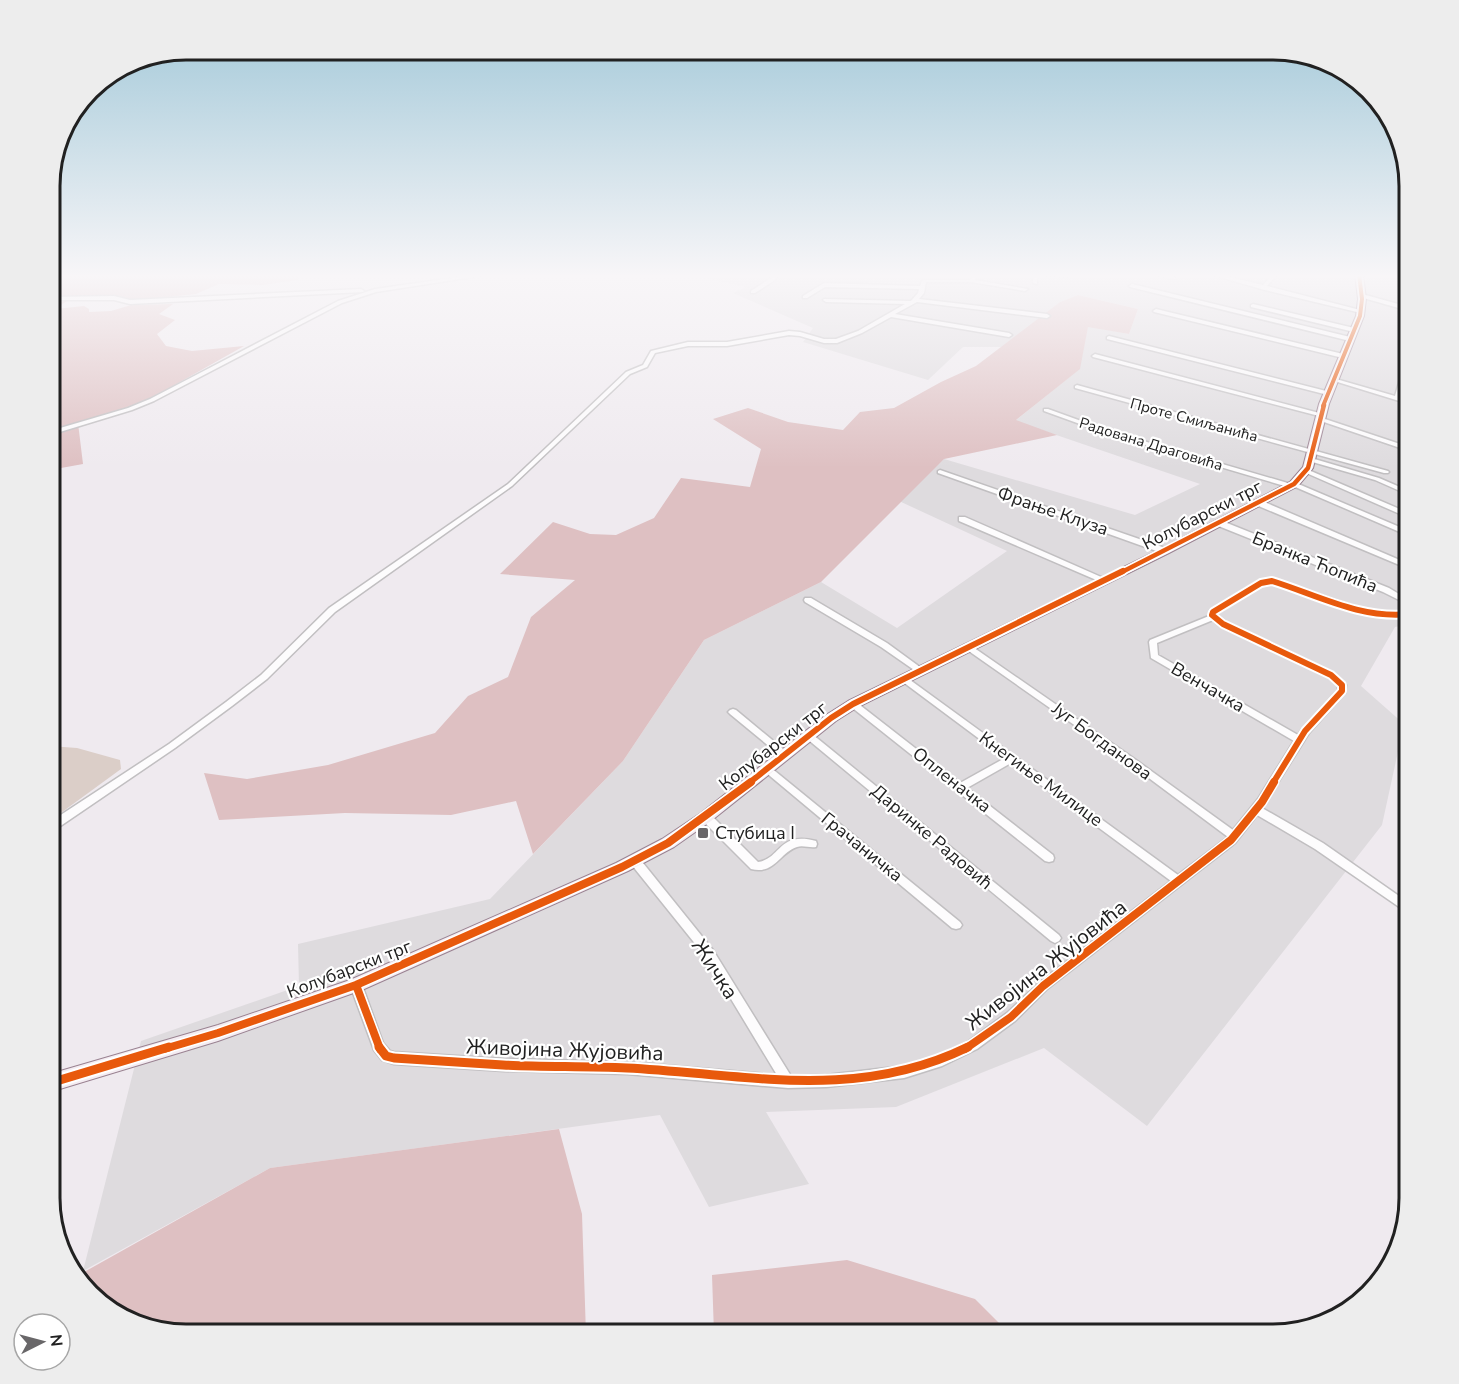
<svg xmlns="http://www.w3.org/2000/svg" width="1459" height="1384" font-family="'Nunito Sans',sans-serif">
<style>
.residential{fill:#dedbde}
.forest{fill:#dec0c2}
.cemetery{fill:#dbcec8}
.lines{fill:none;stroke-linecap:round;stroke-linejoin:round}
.street-casing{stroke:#c1bfc1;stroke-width:3}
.secondary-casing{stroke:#9a8291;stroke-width:2}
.street{fill:#fdfcfd;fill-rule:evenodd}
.secondary{fill:#f4edf2;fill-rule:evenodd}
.cycleway-far4-casing{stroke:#fff;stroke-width:6}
.cycleway-far3-casing{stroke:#fff;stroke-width:8}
.cycleway-far2-casing{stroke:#fff;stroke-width:10}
.cycleway-far1-casing{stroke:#fff;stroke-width:11}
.cycleway-casing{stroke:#fff;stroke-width:13}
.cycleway-far4{stroke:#e8590c;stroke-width:4}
.cycleway-far3{stroke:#e8590c;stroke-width:4.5}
.cycleway-far2{stroke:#e8590c;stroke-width:6}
.cycleway-far1{stroke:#e8590c;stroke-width:8}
.cycleway{stroke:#e8590c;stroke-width:9}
.poi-dot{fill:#696769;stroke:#fff;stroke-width:2}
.labels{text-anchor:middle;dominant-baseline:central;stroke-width:4.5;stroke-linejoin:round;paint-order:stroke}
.far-street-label{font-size:15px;fill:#212121;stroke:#fff}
.street-label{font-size:18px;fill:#212121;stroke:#fff}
.poi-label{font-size:18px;fill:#212121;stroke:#fff;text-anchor:start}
.near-street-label{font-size:21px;fill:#212121;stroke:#fff}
.rim{fill:none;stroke:#212121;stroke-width:3}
</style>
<rect width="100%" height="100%" fill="#efeaef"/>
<path class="residential" d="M686,274H1409V624L1395,627L1361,686L1404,724L1382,825L1147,1126L1044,1048L896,1107L766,1112L809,1184L709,1207L660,1115L270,1168L83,1271L141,1041L299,986L298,944L490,899L623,761L704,640L821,582L897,628L1007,551L899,501L944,459L1135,515L1200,484L1015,421L1079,369L1088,326L1129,334L1138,309L1078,295L1060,302L1002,347H963L928,380L803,342L813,328L733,293L746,287Z"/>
<path class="forest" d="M50,274L293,275L302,274L298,280L263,285L219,284L196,294L139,300H50Z
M1078,295L1138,309L1129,334L1088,327L1080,369L1016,420L1057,435L944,459L821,582L704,640L623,761L533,854L516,801L451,815L345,813L219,820L204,773L247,779L328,765L435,733L468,696L508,677L531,617L575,580L500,574L553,522L590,534L616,535L654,518L681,478L750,487L761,449L713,419L748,408L788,422L843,430L860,412L894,408L941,382L976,366L1060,302Z
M67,301L55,309L84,306L89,309V312L111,311L131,305L173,304L159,314L175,320L157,334L166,346L192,351L244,346L132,409L78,423L83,464L50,470V302Z
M559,1129L582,1214L586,1334H186L134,1324L89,1294L77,1276L270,1168Z
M847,1260L975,1299L1010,1334H714L712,1275Z"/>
<path class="cemetery" d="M50,746L77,748L120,760L121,769L58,815L50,816Z"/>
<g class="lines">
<g class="street-casing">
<path id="street" d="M480,274H492L376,292L342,303L154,401L132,410L50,435V431L128,408L150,399L338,301L375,289Z
M774,274H778L775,280L755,293H751V291L771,278Z
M975,274H980L975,280L1028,289L1025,291L971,282H926L924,293L919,299L1047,314L1050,316L1047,318L917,302L895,314L1009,333L1012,335L1009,337L891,317L862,333L837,343H824L800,336L789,335L727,346H688L655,353L647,367L630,374L512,486L335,612L267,679L232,706L175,748L59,827L54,841L50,842V822L169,744L226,702L261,675L329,608L508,484L626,372L643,365L651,351L688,342H727L789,331L800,332L824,339H836L858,331L905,304L826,302L823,300L824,299L911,301L918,293L919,289L825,287L807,298H803V296L824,283L920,286L922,281L924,280H970Z
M1033,274H1037V284L1033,283Z
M1040,274H1062L1071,276L1069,277L1042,275Z
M1149,274H1160L1176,278L1174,279Z
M1209,274H1217L1263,285L1273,274H1278L1267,286L1364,311L1361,313L1261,289Z
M1132,284L1350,337L1353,339L1350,341L1130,287L1129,286Z
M361,289L364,291L363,292L130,304L114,300H50V297L114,296L130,300Z
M1362,294L1409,307V311L1360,297L1359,296Z
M1253,304L1354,328L1357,330L1354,332L1251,307V305Z
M1156,309L1343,354L1346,356L1343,358L1154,312L1153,311Z
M1109,336L1330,392L1331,393L1328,395L1107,339V337Z
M1095,354L1323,414L1324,415L1319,416L1093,357L1092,356Z
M1409,370V375L1406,379L1401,398L1409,400V404L1331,380L1336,379L1395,396L1400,379Z
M1077,385L1388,471L1389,472L1388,473H1384L1075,388V386Z
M1044,409H1048L1106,430L1291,484L1294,482L1296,483L1409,531V536L1293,486L1288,487L1102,432L1044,411Z
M1318,418H1322L1409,447V451L1318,420Z
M1311,458L1379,478L1409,491V495L1375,480L1309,461L1308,460Z
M1306,469L1409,513V518L1304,472V470Z
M940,470L1168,549L1169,551L1165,553H1162L938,473V471Z
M1256,501H1262L1409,564V569L1256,505Z
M959,517H965L1108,580L1107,582H1101L959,521Z
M1216,521H1222L1389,588L1409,600V605L1383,592L1216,525Z
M1272,579L1360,608L1392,613L1409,612V616C1360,621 1317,597 1272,583L1263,585L1216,614L1226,622L1334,673L1346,685L1345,693L1309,733L1262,808L1323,843L1409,903V912L1405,911L1315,849L1257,815L1235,843L1047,989L1015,1021L977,1049L942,1066L904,1078L826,1087L788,1088L627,1074L504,1071L394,1064L382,1060L374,1050L350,985L352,982L356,980L360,982L362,985L383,1043L390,1051L394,1052L504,1059L627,1062L777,1075L705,956L631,864L630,861L631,858L635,857L639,858L713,950L791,1076L826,1075L904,1066L935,1057L969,1041L1007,1013L1039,983L1171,881L1011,763L967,788L1053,855L1054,858L1053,861L1049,862L1045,861L850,706L848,704L850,702H856L960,783L1005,758L899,679L903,676L906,677L1178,875L1228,837L1130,764L963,647L964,645H970L1136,760L1233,830L1258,799L1294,741L1151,658L1149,642L1150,640L1209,616L1210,610L1258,581ZM1213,620L1220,626L1328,677L1338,686V690L1302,729L1298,735L1158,655L1157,643Z
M805,598H811L887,643L924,670L920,673L917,672L881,647L805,602L804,600Z
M733,709L736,710L788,753L790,755L788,757H782L730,714L728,712L730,710Z
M809,733L812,734L1059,935L1061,938L1059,941L1055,943L1051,941L806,738L804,736Z
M767,766L770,767L960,922L962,925L960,928L956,929L952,928L764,771L762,769L764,767Z
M706,813L710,814L758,862C781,859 778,831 816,841L817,844L816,847C809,848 803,845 797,847C779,853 775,875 751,869L702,820L701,817L702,814Z"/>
</g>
<g class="secondary-casing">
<path id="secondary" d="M1355,274H1363L1366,299L1364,316L1329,404L1313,468L1298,486L1169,553L858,707L836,721L711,821L674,847L628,871L362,990L218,1041L50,1092V1074L218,1025L350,980L616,863L662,839L701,813L826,715L848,701L1161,549L1290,482L1303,467L1319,404L1356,316L1358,299Z"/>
</g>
<use href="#street" class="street"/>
<use href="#secondary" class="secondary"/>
<g class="cycleway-far4-casing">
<path id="cycleway-far4" d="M1323,406L1360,316L1362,299L1359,274"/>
</g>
<g class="cycleway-far3-casing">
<path id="cycleway-far3" d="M1120,573L1294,484L1308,468L1324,405"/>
</g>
<g class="cycleway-far2-casing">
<path id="cycleway-far2" d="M749,783L831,718L853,704L1123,571
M1273,783L1305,731L1342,691V685L1331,675L1223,624L1212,615L1213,612L1261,583L1272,581C1317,595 1360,619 1409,614"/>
</g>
<g class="cycleway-far1-casing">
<path id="cycleway-far1" d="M356,985L380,1049
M164,1049L218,1033L356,985L622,867L668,843L751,782
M965,1049L1011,1017L1043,986L1231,840L1262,802L1274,782"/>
</g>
<g class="cycleway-casing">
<path id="cycleway" d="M379,1047L386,1056L394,1058C430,1060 467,1063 503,1065C544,1067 586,1066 627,1068C745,1074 856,1102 968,1047
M50,1083L169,1047"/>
</g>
<use href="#cycleway-far4" class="cycleway-far4"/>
<use href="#cycleway-far3" class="cycleway-far3"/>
<use href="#cycleway-far2" class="cycleway-far2"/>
<use href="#cycleway-far1" class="cycleway-far1"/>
<use href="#cycleway" class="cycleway"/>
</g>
<linearGradient id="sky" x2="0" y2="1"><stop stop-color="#9ec6d7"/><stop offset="0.59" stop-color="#f8f6f8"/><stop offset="1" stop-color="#f8f6f8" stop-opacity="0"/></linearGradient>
<rect width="1459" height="468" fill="url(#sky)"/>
<rect class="poi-dot" x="697" y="827" width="12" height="12" rx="3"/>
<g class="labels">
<g class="far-street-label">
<text transform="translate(1194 420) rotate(15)">Проте Смиљанића</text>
<text transform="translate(1151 444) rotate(17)">Радована Драговића</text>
</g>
<g class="street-label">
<text transform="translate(1053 511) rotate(19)">Фрање Клуза</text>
<text transform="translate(1202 515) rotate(-27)">Колубарски трг</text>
<text transform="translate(1315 562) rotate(22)">Бранка Ћопића</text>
<text transform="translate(1208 687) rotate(30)">Венчачка</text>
<text transform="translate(1102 741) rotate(36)">Југ Богданова</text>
<text transform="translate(773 746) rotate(-38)">Колубарски трг</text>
<text transform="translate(1041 779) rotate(36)">Кнегиње Милице</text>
<text transform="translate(952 780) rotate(38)">Опленачка</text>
<text transform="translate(932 837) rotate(40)">Даринке Радовић</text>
<text transform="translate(862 847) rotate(39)">Грачаничка</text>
<text transform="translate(349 969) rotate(-21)">Колубарски трг</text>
</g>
<g class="poi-label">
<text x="715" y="833">Стубица I</text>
</g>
<g class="near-street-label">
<text transform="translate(1046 965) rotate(-38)">Живојина Жујовића</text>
<text transform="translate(715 969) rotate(57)">Жичка</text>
<text transform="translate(565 1050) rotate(2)">Живојина Жујовића</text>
</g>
</g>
<path d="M0 0H1459V1384H0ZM186 60H1273A126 126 0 0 1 1399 186V1198A126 126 0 0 1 1273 1324H186A126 126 0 0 1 60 1198V186A126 126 0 0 1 186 60Z" fill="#ededed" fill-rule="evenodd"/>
<path class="rim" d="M186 60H1273A126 126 0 0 1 1399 186V1198A126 126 0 0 1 1273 1324H186A126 126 0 0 1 60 1198V186A126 126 0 0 1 186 60Z"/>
<g transform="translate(42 1342) rotate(84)"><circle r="28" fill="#ffffff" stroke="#a6a6a6" stroke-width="1.5"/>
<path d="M0-4.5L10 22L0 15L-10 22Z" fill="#696769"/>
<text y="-9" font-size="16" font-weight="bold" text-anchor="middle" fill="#212121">N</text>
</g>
</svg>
